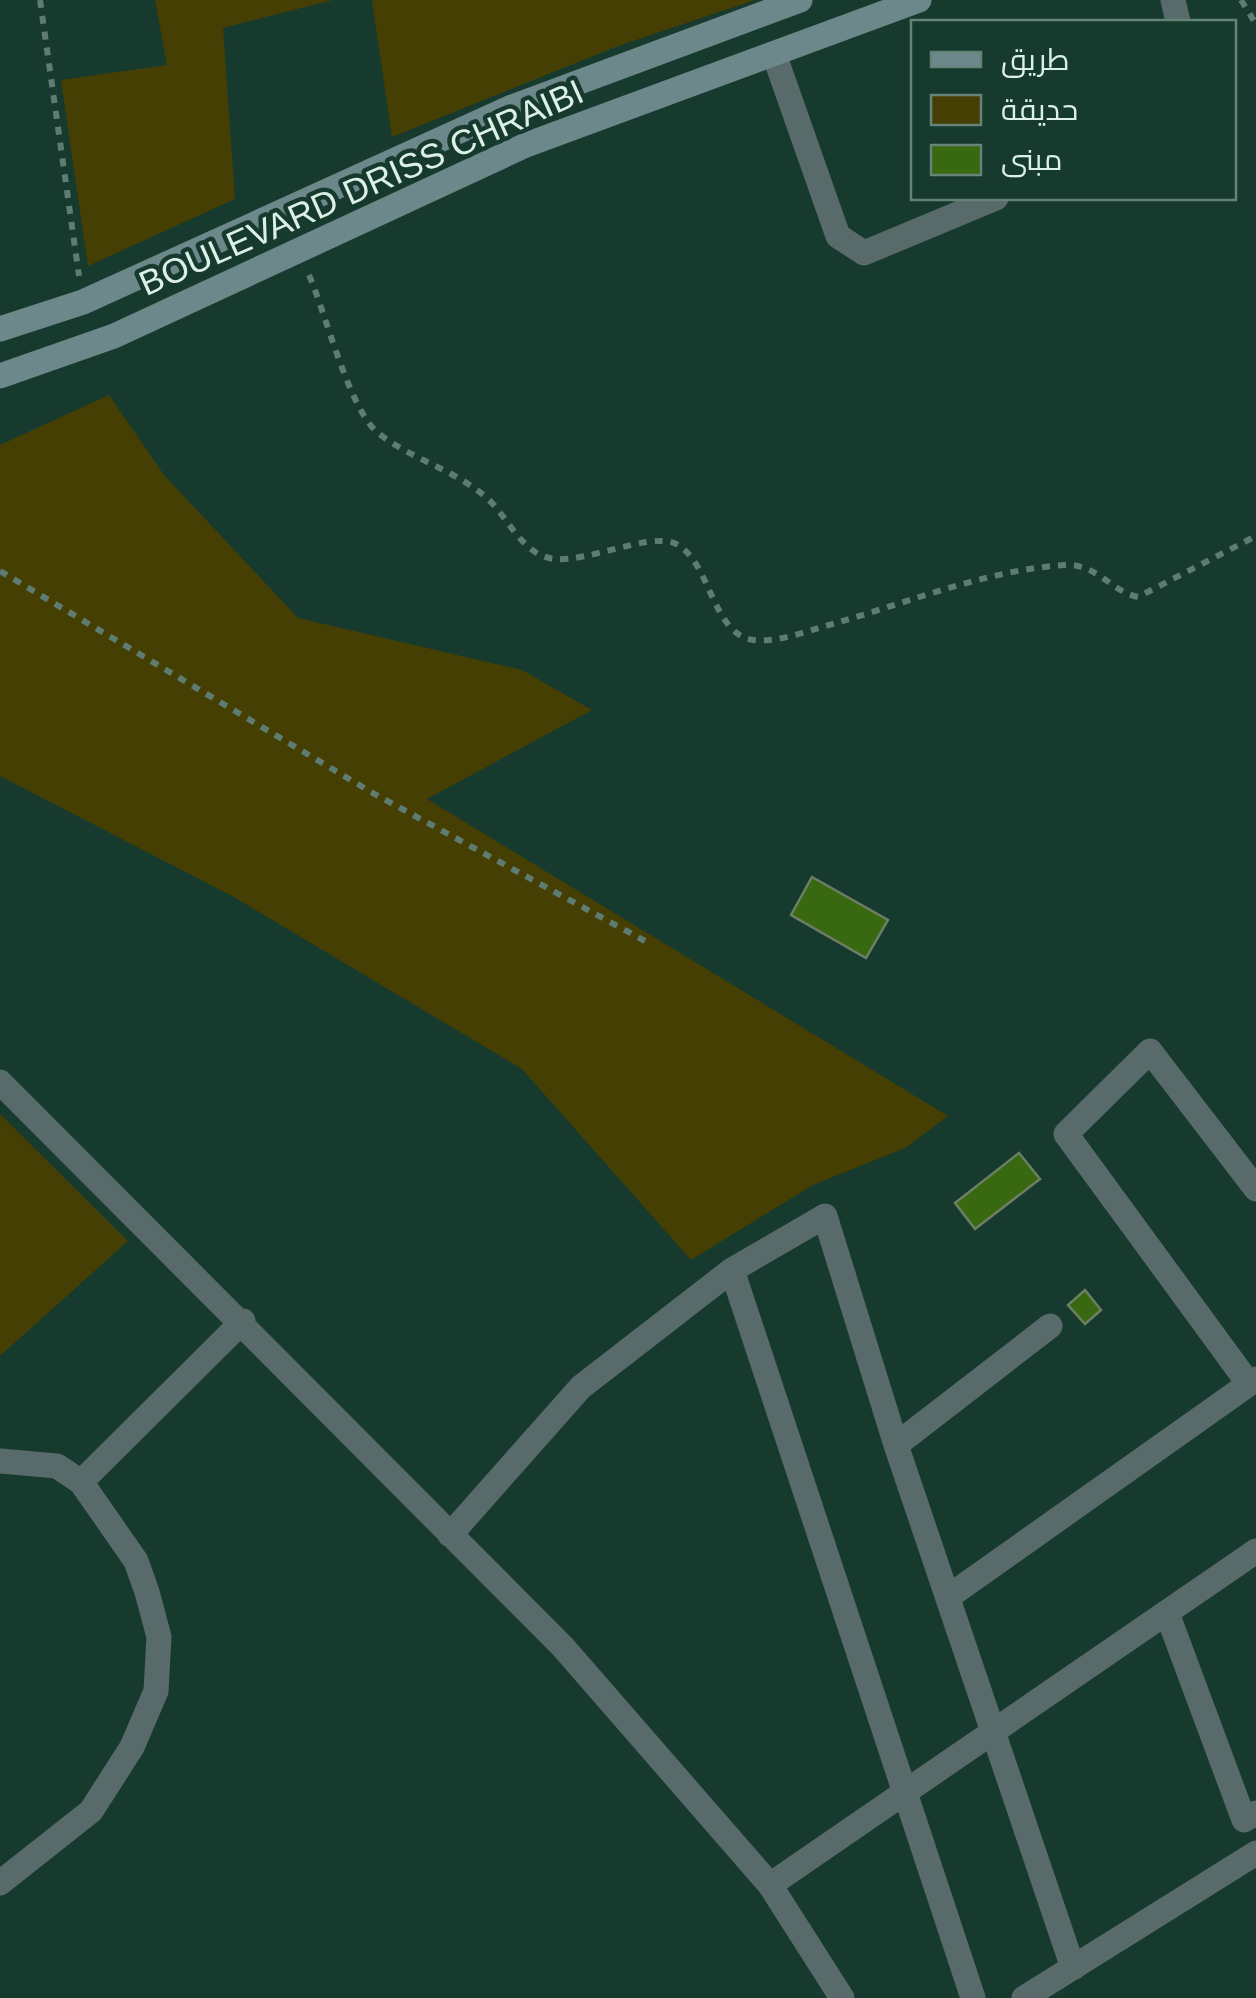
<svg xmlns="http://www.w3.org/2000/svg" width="1256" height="1998" font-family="Helvetica,Cairo,sans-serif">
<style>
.green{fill:#463f04}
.building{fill:#386911;stroke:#6c7e63;stroke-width:2.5}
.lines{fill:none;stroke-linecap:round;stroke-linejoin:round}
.path{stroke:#5e7c71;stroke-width:6;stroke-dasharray:8 8;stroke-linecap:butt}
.minor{stroke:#596a6b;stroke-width:25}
.secondary{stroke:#6d888a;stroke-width:25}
.labels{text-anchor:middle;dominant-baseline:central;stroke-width:9;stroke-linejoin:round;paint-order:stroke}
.street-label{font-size:35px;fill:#dcf0e7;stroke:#173a2e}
</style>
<rect width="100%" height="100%" fill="#173a2e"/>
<path class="green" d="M155,0H333L223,28L235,199L88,266L61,80L167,65Z
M372,0H755L618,46L392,137Z
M109,395L164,475L298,618L522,670L592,710L427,799L948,1116L905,1148L813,1185L691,1260L522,1069L232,896L0,776V445Z
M0,1114L128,1241L0,1356Z"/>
<path class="building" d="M812,877L888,920L866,958L791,915Z
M1019,1153L1040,1179L975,1229L955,1203Z
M1085,1290L1101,1310L1085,1324L1068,1305Z"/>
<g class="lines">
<path class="path" d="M40,0L79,276
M1241,0L1256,24
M309,275C326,314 349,409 378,433C412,460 457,470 489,500C509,519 523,556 555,559C587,562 649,533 674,543C711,559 711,635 754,640C778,643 813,629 836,623C909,602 988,570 1064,565C1097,563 1110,591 1138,597L1256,536
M0,571L371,792L645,941"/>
<path class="minor" d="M1173,0L1178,22
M774,54L838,236L864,253L996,198
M0,1082L563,1647L770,1885L842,1998
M732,1270L973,1998
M1249,1384L1066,1134L1150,1051L1256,1189
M896,1445L1050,1326
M0,1461L57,1466L81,1482L243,1321
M450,1535L581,1387L732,1270L825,1216L896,1445L1073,1968
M948,1597L1256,1379
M1167,1613L1244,1820L1256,1813
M0,1883L91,1811L132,1747L156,1691L159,1637L147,1592L136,1561L81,1482
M770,1885L1256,1551
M1024,1998L1256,1853"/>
<path class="secondary" d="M0,329L83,302L512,107L800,0
M0,376L114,336L526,145L919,0"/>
</g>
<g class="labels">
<g class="street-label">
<text transform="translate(361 187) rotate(-24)">BOULEVARD DRISS CHRAIBI</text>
</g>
</g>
<rect x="911" y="20" width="325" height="180" fill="#173a2e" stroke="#668378" stroke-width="2.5"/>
<rect x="931" y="52" width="50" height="15" fill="#6d888a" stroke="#668378" stroke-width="2.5"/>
<text x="1001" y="70" font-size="30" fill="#dcf0e7">طريق</text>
<rect x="931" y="95" width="50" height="30" fill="#463f04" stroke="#668378" stroke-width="2.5"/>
<text x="1001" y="120" font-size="30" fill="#dcf0e7">حديقة</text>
<rect x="931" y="145" width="50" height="30" fill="#386911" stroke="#668378" stroke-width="2.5"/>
<text x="1001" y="170" font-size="30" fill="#dcf0e7">مبنى</text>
</svg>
